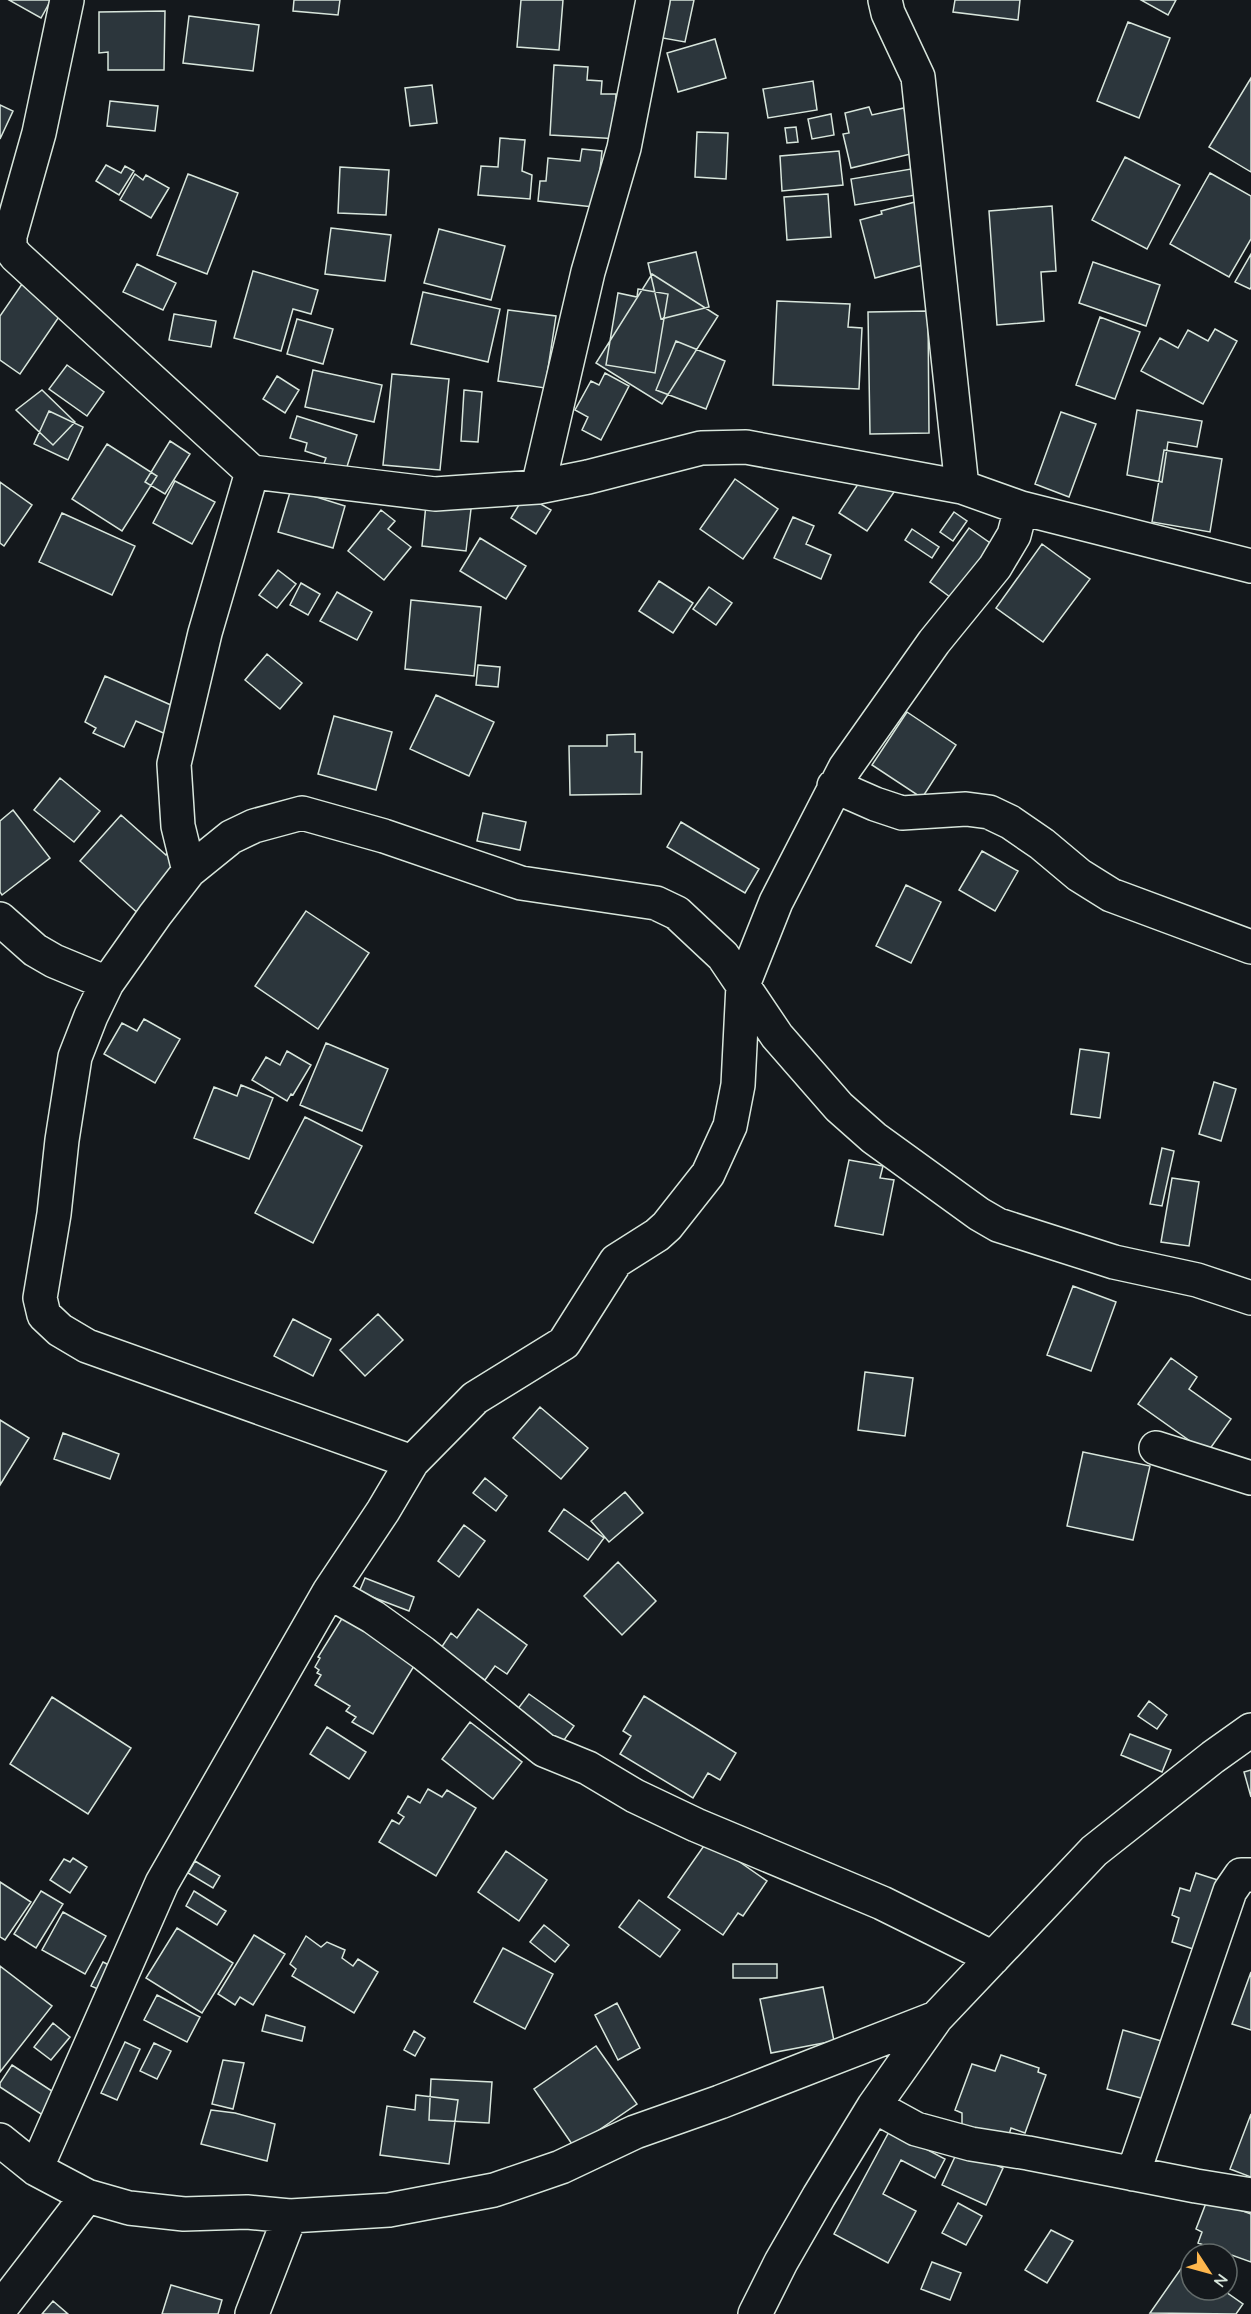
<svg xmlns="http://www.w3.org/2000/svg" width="1251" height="2314" font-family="Quicksand,sans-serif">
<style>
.building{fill:#2c363c;stroke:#d8e6dc;stroke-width:1.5}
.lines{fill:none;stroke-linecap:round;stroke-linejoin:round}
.street-casing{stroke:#d8e6dc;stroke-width:36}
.street{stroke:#14181c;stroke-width:33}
</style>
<rect width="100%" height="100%" fill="#14181c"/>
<path class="building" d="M9,0H51L41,18Z
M294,0H340L338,15L293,11Z
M521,0H563L559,50L517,47Z
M664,0H694L685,42L657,37Z
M955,0H1020L1018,20L953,12Z
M1141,0H1176L1168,15Z
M165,11L164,70H108V52L99,53V12Z
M189,16L259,25L253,71L183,63Z
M1128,22L1170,38L1139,118L1097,101Z
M715,39L726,78L678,92L667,53Z
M554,65L588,67L587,80L602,81L601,94H616L615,112L620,139L550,135Z
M1251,78V172L1209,147Z
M813,81L817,110L768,118L763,89Z
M432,85L437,123L410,126L405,88Z
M110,101L158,106L155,131L107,126Z
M0,105L13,111L0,139Z
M869,107L872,115L904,108L915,153L851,168L843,134L849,133L845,113Z
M831,114L834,135L812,139L808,119Z
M796,127L798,142L787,143L785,128Z
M697,132L728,133L726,179L695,177Z
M500,138L525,140L522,171L532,175L530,199L478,195L481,166L498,167Z
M582,149L602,151L600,170L607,171L603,208L538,201L540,181H546L548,158L580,161Z
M839,151L843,185L782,191L780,156Z
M1125,157L1180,185L1147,249L1092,220Z
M106,165L121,173L125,166L134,171L119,195L96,181Z
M340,167L389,170L386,215L338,213Z
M917,168L922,194L855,205L851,179Z
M1210,173L1251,196V239L1229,277L1170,244Z
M135,174L143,180L146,175L169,188L151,218L120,200Z
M188,174L238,193L207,274L157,255Z
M828,194L831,237L787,240L784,197Z
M915,202L934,262L875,278L860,220L882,214L881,211Z
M1052,206L1056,271L1041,272L1044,321L997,325L989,211Z
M331,228L391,235L385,281L325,274Z
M439,229L505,246L491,300L424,283Z
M696,252L709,307L661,319L648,263Z
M1251,254V287L1250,289L1235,282Z
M1093,262L1160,285L1146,326L1079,303Z
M137,264L176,283L163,310L123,292Z
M253,271L318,290L311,314L293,309L281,351L234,338Z
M652,274L718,316L662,404L596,363Z
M22,284L63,311L20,374L0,360V316Z
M638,289L668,294L655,373L606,365L618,293L637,297Z
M423,292L500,309L488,362L411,344Z
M777,301L850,304L848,327L862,328L859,389L773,385Z
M508,310L556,316L545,388L498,381Z
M928,311L929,433L870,434L868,312Z
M174,314L216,321L211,347L169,340Z
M1100,317L1140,332L1115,399L1076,385Z
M297,319L333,329L323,364L287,354Z
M1215,329L1237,341L1203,404L1141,371L1160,338L1178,348L1188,330L1208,341Z
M676,341L725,361L706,409L656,390Z
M67,365L104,392L87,416L49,389Z
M313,370L382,385L374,422L305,407Z
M605,373L629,386L601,440L582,430L588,417L575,410L591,381L599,385Z
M392,374L449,379L440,470L383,465Z
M277,376L299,390L285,413L263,399Z
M42,390L75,422L53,445L16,410Z
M464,390L482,392L478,442L461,441Z
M1137,410L1202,421L1197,447L1168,442L1162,482L1127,475Z
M49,411L83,427L68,460L34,444Z
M1061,412L1096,424L1069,497L1035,484Z
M297,416L357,435L345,473L323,466L326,458L305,451L307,443L290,438Z
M170,441L190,454L165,494L145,482Z
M107,444L157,476L122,531L72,499Z
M1164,450L1222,459L1210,532L1152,522Z
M864,475L899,485L867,531L839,513Z
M735,479L778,509L743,559L700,529Z
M175,481L215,502L192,544L153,523Z
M0,482L32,505L4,546L0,543Z
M291,489L345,506L333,548L278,532Z
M525,495L551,510L536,534L511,518Z
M426,504L471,509L466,551L422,546Z
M381,510L395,521L388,529L411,547L384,580L348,551Z
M954,512L967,521L953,541L940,532Z
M62,513L135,546L112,595L39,562Z
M793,517L814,526L806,544L831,555L821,579L774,558Z
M969,528L993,545L954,600L930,582Z
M912,529L939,547L932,558L905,540Z
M480,538L526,566L506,599L460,571Z
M1042,544L1090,579L1043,642L996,608Z
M278,570L296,584L277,608L259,595Z
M659,581L693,603L673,633L639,611Z
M301,583L320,594L308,615L290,605Z
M709,587L732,603L716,625L693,609Z
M337,592L372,612L357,640L320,621Z
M411,600L481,607L474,676L405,669Z
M267,654L302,683L280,709L245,680Z
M478,665L500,667L498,687L476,685Z
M105,676L180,709L168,735L136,721L124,747L93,733L96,728L85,722Z
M436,695L494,722L469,776L410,749Z
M907,712L956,745L922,798L872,765Z
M334,716L392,732L376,790L318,774Z
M635,734V752H642L641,794L570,795L569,746H607V735Z
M60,778L100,811L74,842L34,810Z
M13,810L50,858L2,895L0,892V821Z
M483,813L526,822L520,850L477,841Z
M121,815L166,855L167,853L184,869L141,916L80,861Z
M681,822L759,869L745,893L667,847Z
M982,851L1018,871L995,911L959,890Z
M906,885L941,902L911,963L876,946Z
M306,911L369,953L318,1029L255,986Z
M144,1019L180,1039L155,1083L104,1054L122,1023L137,1031Z
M326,1043L388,1069L362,1131L300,1105Z
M1080,1049L1109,1053L1100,1118L1071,1114Z
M287,1051L311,1065L293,1095L291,1094L287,1101L252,1080L266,1057L280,1065Z
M1214,1082L1236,1089L1221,1141L1199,1134Z
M241,1085L273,1098L249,1159L194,1138L214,1087L237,1096Z
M305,1117L362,1146L313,1243L255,1213Z
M1162,1148L1174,1151L1162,1206L1150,1204Z
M849,1160L883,1166L880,1178L894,1180L883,1235L835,1226Z
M1172,1178L1199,1182L1189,1246L1161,1242Z
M1073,1286L1116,1302L1091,1371L1047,1355Z
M378,1314L403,1340L365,1376L340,1350Z
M293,1319L331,1339L313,1376L274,1356Z
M1171,1358L1197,1377L1189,1389L1231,1419L1207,1453L1138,1404Z
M865,1372L913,1378L905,1436L858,1430Z
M540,1407L588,1448L561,1479L513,1438Z
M0,1420L29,1438L0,1485Z
M63,1433L119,1454L110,1479L54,1459Z
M1083,1452L1150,1466L1133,1540L1067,1526Z
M485,1478L507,1496L496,1511L473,1493Z
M625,1492L643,1513L609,1542L591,1521Z
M564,1509L604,1538L588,1560L549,1531Z
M464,1525L485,1541L459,1577L438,1561Z
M618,1562L656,1601L622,1635L584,1596Z
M365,1578L414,1597L409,1611L359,1592Z
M478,1609L527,1645L507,1674L495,1666L485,1680L441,1648L451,1633L457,1638Z
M346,1612L420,1656L373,1734L352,1722L356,1717L346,1711L350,1706L315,1685L321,1675L317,1673L319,1670L315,1667L320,1658L318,1657Z
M529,1694L574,1726L557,1750L511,1718Z
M644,1696L736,1753L720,1780L708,1773L693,1798L620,1754L631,1736L623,1731Z
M52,1697L131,1748L88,1814L10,1764Z
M1149,1701L1167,1715L1157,1729L1138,1716Z
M470,1722L522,1762L493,1799L442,1759Z
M327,1727L366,1752L349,1779L310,1754Z
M1130,1734L1171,1750L1162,1772L1121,1755Z
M1251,1770V1797L1244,1772Z
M428,1789L442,1797L447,1790L476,1808L436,1876L379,1842L392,1820L399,1824L404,1817L398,1813L408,1796L420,1803Z
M708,1840L767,1881L743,1916L738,1913L723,1935L668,1897Z
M506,1851L547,1880L519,1921L478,1892Z
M73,1858L87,1867L70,1893L50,1880L64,1859L70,1862Z
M195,1861L220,1876L213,1888L188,1873Z
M1196,1873L1227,1883L1205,1953L1172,1942L1179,1918L1172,1915L1180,1888L1190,1891Z
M0,1882L31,1902L5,1940L0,1937Z
M41,1891L63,1904L36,1948L14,1934Z
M194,1891L226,1911L217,1925L186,1906Z
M639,1900L680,1930L660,1957L619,1927Z
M63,1912L106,1936L85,1974L42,1950Z
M544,1925L569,1945L555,1962L530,1942Z
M177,1928L233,1963L202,2013L146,1978Z
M254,1935L285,1954L253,2005L240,1997L235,2005L218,1994Z
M306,1936L321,1947L327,1942L345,1950L342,1958L353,1966L358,1959L378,1972L354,2013L292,1976L296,1969L290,1964Z
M503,1948L553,1974L525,2029L474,2002Z
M103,1962L121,1971L109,1994L91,1986Z
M733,1964H777V1978H733Z
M0,1966L52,2006L0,2072Z
M1251,1972V2030L1232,2024Z
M823,1987L834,2041L771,2053L760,1999Z
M157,1995L200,2017L187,2042L144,2020Z
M617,2003L640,2048L618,2060L595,2015Z
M266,2015L305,2027L302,2041L262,2031Z
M53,2023L70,2037L51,2060L34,2047Z
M1123,2030L1172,2044L1156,2102L1107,2089Z
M414,2031L425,2038L415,2056L404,2050Z
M125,2042L140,2049L117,2100L101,2093Z
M154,2043L171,2051L157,2079L140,2071Z
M596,2046L637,2104L574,2147L534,2089Z
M1001,2055L1039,2068L1038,2072L1046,2075L1025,2133L1011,2128L1008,2138L962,2127V2113L955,2110L972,2064L995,2071Z
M223,2060L244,2063L233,2109L212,2104Z
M12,2065L58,2095L44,2116L0,2087V2083Z
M431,2079L492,2082L489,2123L429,2120Z
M416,2095L458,2100L449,2164L380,2155L387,2106L415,2110Z
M211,2110L235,2113L275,2124L267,2161L201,2144Z
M1251,2114V2177L1230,2169Z
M890,2130L945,2159L935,2178L901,2160L883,2194L916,2211L888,2263L834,2234Z
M959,2148L1003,2168L986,2205L942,2185Z
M1208,2198L1251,2214V2262L1198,2243L1202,2232L1196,2229Z
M958,2203L982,2216L966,2245L942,2233Z
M1051,2230L1073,2241L1047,2283L1025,2270Z
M932,2262L961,2273L950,2300L921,2289Z
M1185,2263L1191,2268V2290H1223L1243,2304L1236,2314L1150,2313Z
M171,2285L222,2300L218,2314H162Z
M53,2301L68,2314H42Z"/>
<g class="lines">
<g class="street-casing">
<path id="street" d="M67,0L39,133L10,236V248L16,256L252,472L435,494L538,487L588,477L701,448L746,447L962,487L1021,508L1251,566
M885,0L888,13L918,77L962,487
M538,487L588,272L624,148L653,0
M834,786L875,804L902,813L966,809L989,812L1010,822L1042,844L1079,875L1111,895L1251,947
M189,871L178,826L174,764L205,633L252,472
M0,919L35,950L54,961L107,983
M1156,1448L1251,1478
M412,1462L87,1346L60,1330L44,1315L40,1298L54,1214L62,1140L75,1057L91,1016L107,983L155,915L189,871L231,837L254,826L302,813L384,836L521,883L656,903L677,913L723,956L777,1036L839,1107L874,1138L979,1214L998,1225L1114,1262L1197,1280L1251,1298
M329,1592L373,1617L423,1653L544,1750L588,1768L635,1796L696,1825L882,1903L993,1958
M874,2106L916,2129L971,2144L1028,2153L1196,2186L1251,2195
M0,2140L36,2169L87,2196L129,2208L184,2214L247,2212L290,2216L389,2210L494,2190L561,2167L635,2132L720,2102L936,2018
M36,2169L162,1883L329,1592L383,1511L412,1462L475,1398L564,1343L616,1261L657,1235L667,1226L708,1174L730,1126L738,1085L743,985L776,902L845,768L934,642L995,567L1014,535L1021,508
M1133,2174L1230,1891L1241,1875H1251
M0,2309L87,2196
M252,2314L290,2216
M755,2314L781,2262L819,2196L874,2106L936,2018L1094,1851L1213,1757L1251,1730"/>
</g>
<use href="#street" class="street"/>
</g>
<g transform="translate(1209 2272) rotate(126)"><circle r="28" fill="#14181c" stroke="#626a69" stroke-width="1.5"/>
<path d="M0-4.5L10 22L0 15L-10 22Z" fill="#ffb74d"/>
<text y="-9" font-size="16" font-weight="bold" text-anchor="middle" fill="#d8e6dc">N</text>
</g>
</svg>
